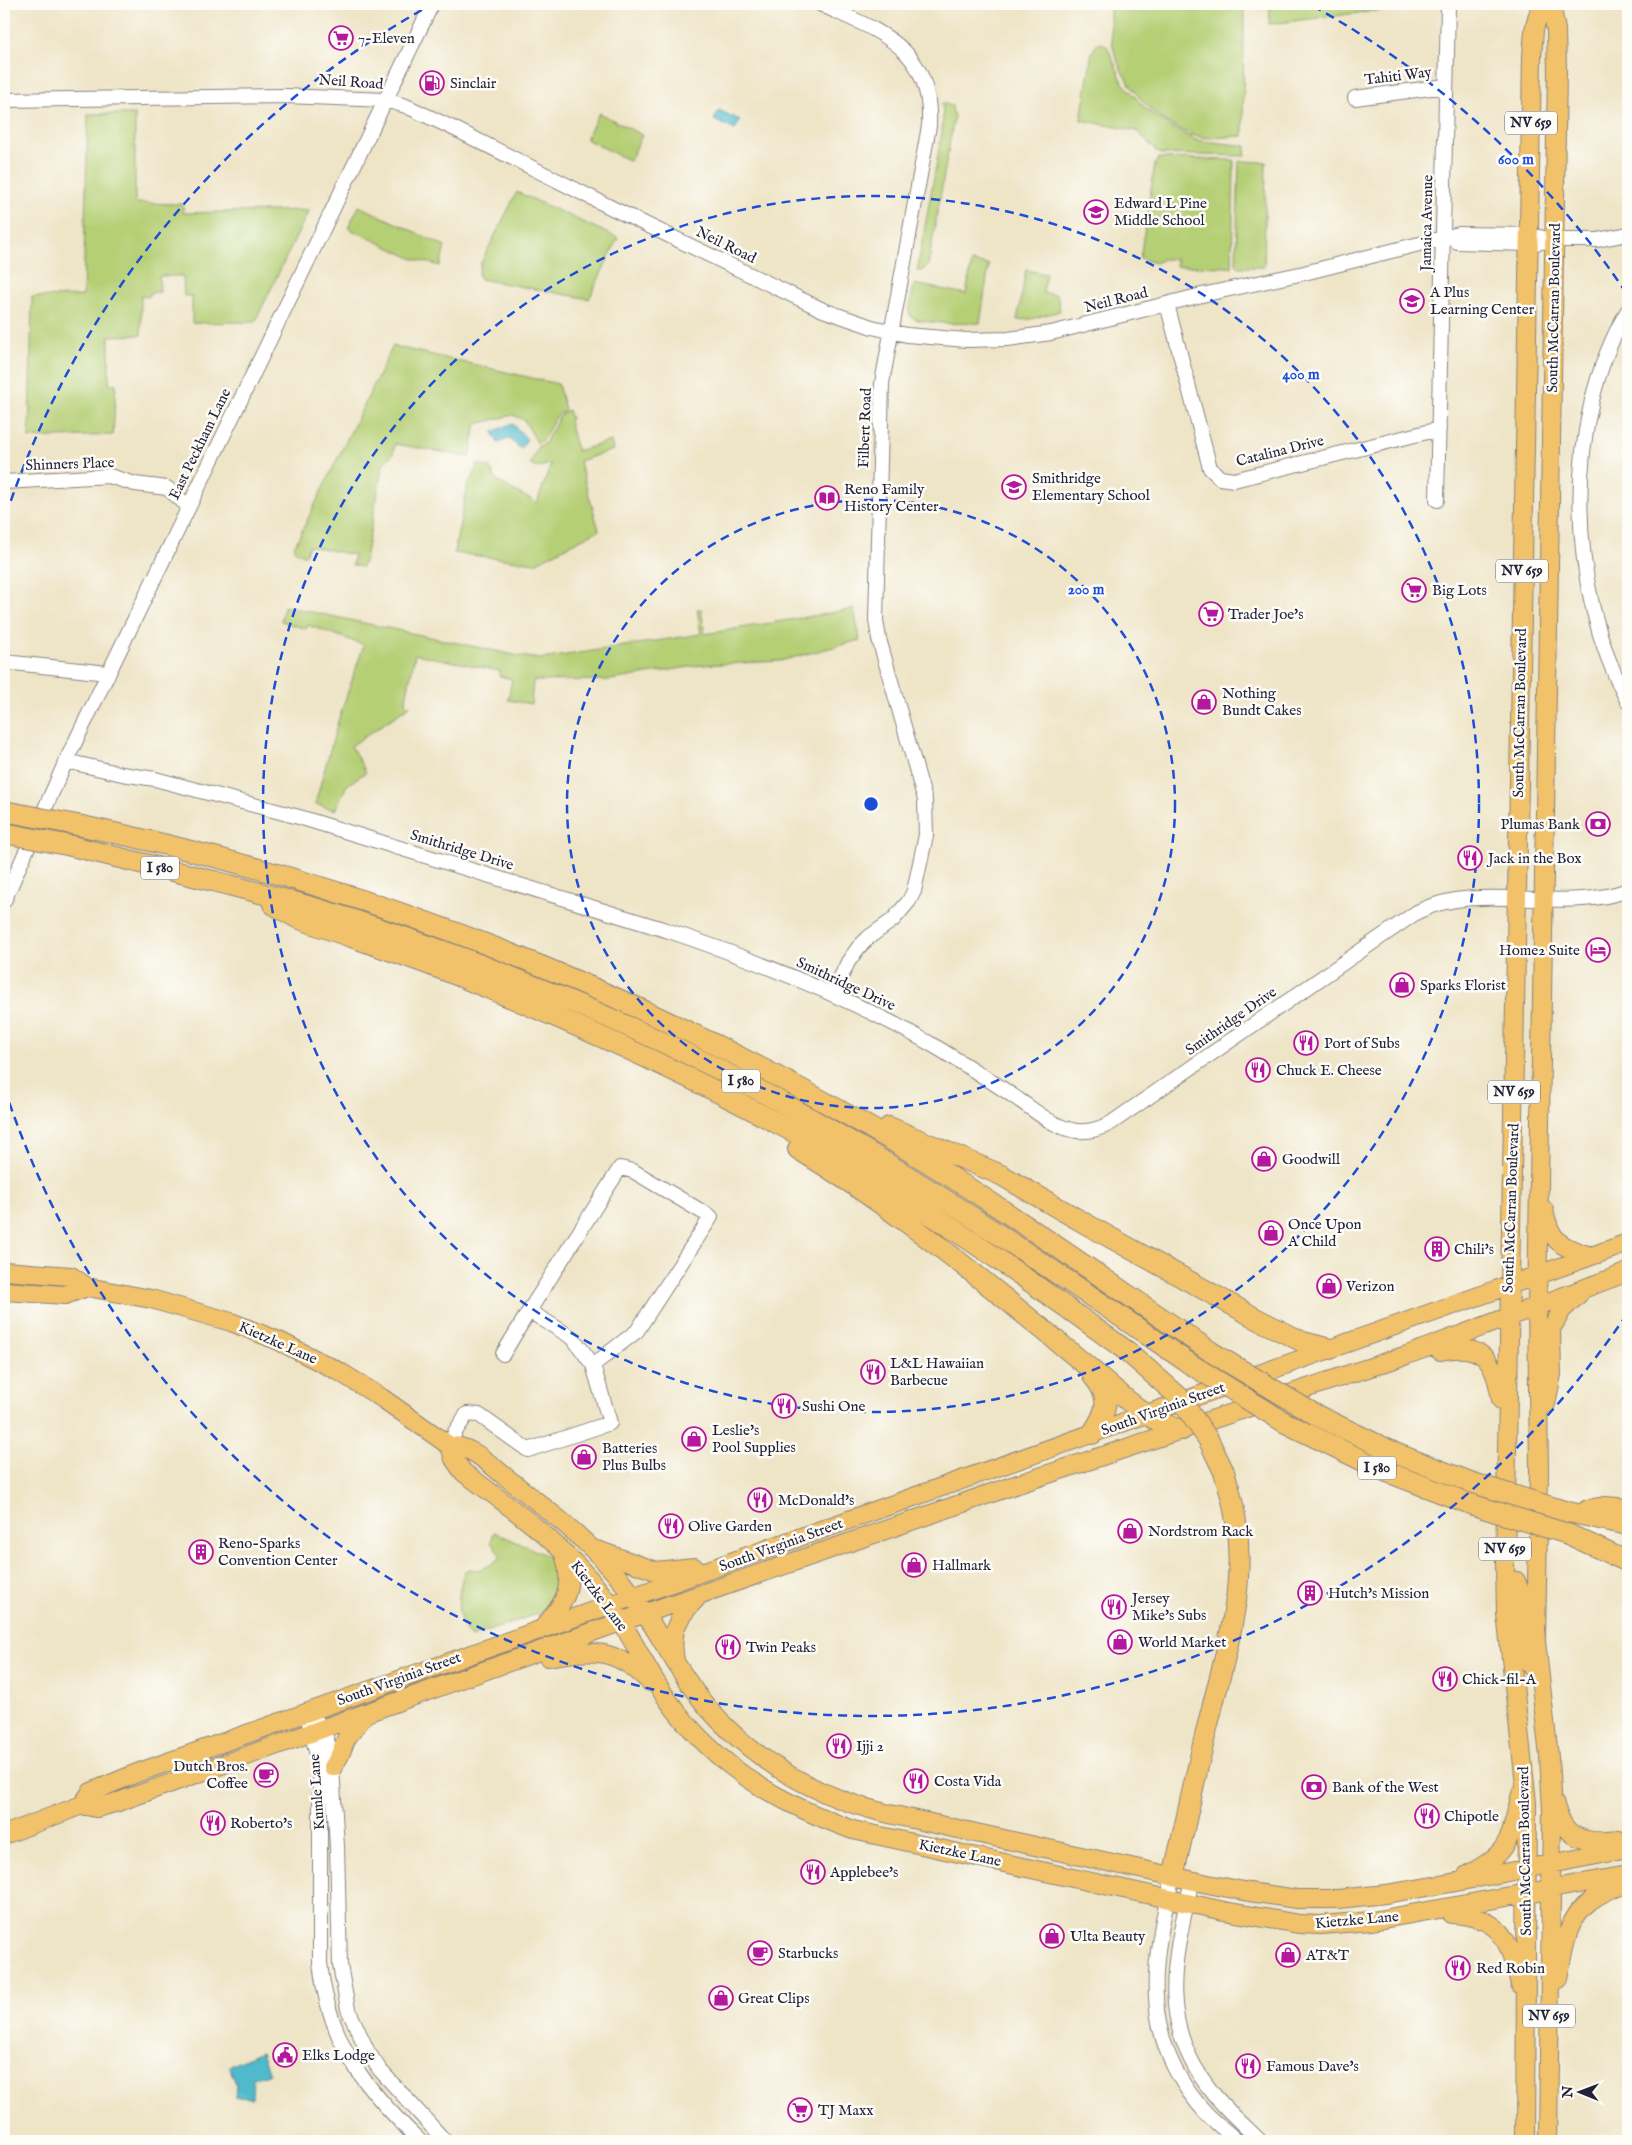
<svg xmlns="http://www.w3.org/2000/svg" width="1632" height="2145" font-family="'IM FELL English',serif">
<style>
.green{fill:#b5cf75;stroke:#6c7858}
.water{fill:#4fbacb;stroke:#386e83}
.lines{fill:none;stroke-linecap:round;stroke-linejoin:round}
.minor-casing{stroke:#888380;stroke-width:16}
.major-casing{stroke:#888380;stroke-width:20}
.highway-casing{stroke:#888380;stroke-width:22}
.minor{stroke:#fff;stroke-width:14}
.major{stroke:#f2c26a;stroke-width:18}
.highway{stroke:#f2c26a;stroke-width:20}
.highway-bridge-casing{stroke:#888380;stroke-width:22;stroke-linecap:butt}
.highway-bridge{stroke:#f2c26a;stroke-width:20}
.ring{fill:none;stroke:#1d4ed8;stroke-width:2.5;stroke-dasharray:9 6}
.labels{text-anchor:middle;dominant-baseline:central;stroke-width:5;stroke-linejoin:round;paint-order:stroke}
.shield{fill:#fdfcf7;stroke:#646373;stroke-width:1}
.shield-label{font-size:14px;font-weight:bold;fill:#22223b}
.poi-label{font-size:15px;fill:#22223b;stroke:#fdfcf7;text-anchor:start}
.street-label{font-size:15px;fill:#22223b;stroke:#fdfcf7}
.centre{fill:#1d4ed8;stroke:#fdfcf7;stroke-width:2.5}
.ring-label{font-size:15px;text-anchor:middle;font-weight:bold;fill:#1d4ed8;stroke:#fdfcf7;stroke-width:5;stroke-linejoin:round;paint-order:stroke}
</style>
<rect width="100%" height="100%" fill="#fdfcf7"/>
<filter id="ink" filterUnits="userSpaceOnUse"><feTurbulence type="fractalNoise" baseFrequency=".02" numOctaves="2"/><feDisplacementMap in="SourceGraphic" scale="10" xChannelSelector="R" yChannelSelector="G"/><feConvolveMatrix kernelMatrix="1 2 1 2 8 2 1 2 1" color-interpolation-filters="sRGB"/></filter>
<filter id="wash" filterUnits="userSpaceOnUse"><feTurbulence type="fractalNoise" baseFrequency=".0096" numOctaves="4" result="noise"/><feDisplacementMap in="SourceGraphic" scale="20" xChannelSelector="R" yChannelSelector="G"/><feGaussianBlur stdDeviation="1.12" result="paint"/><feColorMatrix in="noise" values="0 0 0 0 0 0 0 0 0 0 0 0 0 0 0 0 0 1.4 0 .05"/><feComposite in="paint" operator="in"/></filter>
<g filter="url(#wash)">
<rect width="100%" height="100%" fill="#eee4c6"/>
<path class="green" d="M1110,4L1239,5L1244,9L1243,136C1229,136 1210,140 1196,136C1161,126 1128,92 1116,57C1110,40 1110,22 1110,4Z
M1270,4H1432L1269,24Z
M1102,43L1107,46L1123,83L1146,109L1174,129L1196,140L1246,146L1245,156L1162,154L1156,151L1137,131L1081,120L1092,52L1097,44Z
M942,103L952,106L954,118L928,266L921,271H917L942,132L943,111Z
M599,113L642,135L630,161L586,139Z
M88,114H135V203L183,204V213L309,210L255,322L192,323V296H184L183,276H159L160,292L150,293L149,297L141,296V335L109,336V384H116L113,435L29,438L32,297L83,296Z
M1159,158L1234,160L1232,267L1176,266V259H1164L1155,263L1140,258L1155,164Z
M1239,161L1266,162L1264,267H1239L1236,264Z
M517,192L618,238L589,299L480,279V275H478L481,263Z
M359,206L445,246L440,266L411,258L348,228Z
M972,262L989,265L980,323C965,324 921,324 911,317L909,312L914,284L966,294Z
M1026,270L1046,274L1043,293L1057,295L1060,311L1031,319L1017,320Z
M393,346L558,384L565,410C551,416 550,435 538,444L524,420L513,415L476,424L470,457L395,444L393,454L383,464L365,559L362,567L352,565L354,555L309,546L305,556L293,549Z
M568,410L571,419L569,421L577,451L611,441L613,450L579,461L599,530L535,563L454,553L468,484L474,476L477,464L489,467L497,481L537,503L551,464L537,467L530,464L538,447L545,443L561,414Z
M284,606L519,656L541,659L701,634L697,609H701L705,634L854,609L860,640L780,661L701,665L611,680L533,681L531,704L508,700L512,679L499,676L500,671L415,654L405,704L410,706L351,746L366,772L347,785L335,810L315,804L339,718L364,645L308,625L306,629L281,621Z
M494,1532L550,1557C569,1572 560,1600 542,1612L471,1637C453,1617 458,1596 464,1572L470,1569C482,1572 492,1564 501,1557L491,1542Z"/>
<path class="water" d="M719,110L740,120L735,130L714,120Z
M512,423L527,439L521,449L509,439L498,443L493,432Z
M261,2052L269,2074L253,2078L252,2098L235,2097L236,2084L229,2066Z"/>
</g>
<g filter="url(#ink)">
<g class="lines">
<g class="minor-casing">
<path id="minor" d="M820,4C880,32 933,47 929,126L882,383L876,620L879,639L925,800L926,835L914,891L909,901L893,920L869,937L858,948L848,962L833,994
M1355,98L1446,86
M4,100L285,96L385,100L406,106L457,130L614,209L823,310L872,327L907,335L966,340L1008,339L1051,333L1202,295L1304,273L1459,234L1529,235L1554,240
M1457,242L1528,244L1554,240H1597L1628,234
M1167,304L1210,468L1220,478L1234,480L1439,429
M1628,310C1562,421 1567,589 1628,702
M4,482L109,476L135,484L167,488L188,506
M1437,500L1448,6
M4,662L108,673
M66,761L122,774L155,779L299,817L669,931C761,962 852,998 936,1047C964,1064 992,1081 1019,1100C1034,1110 1050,1124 1068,1129C1083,1134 1098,1130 1111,1123L1417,912C1481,880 1562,915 1628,890
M4,901L66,761L432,4
M529,1311L620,1168L633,1171L711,1217L637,1331L593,1365
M450,1446L455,1432L467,1414L479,1415L528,1450L610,1423L593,1365L573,1338L529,1311L503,1354
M308,1712L323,1728L331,1753L337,1846L340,1965L348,2009L368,2052L380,2070L445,2141
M309,1723L320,1767V1963C329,2043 363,2087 420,2141
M1173,1876C1151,1964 1139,2040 1206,2113C1216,2123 1227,2132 1237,2141
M1192,1880C1174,1960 1156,2022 1212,2092C1226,2110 1244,2125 1260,2141"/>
</g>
<g class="major-casing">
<path id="major" d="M1544,1210C1551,1243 1560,1246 1591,1256
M4,1271L71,1276L87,1287
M4,1291L65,1295L87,1287L98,1289L151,1299L231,1322L279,1341L340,1372L382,1398L450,1446L454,1459L463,1472C513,1509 563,1544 602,1594C625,1622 639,1656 659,1687C708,1762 771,1800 853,1830L1224,1911L1299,1924L1320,1925L1372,1921L1628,1875
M1440,1351C1483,1342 1495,1360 1501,1400
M1546,1404L1552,1374L1551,1329L1562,1310L1579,1294
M450,1446C472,1445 490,1465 507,1478C549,1511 591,1542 624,1584C662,1632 681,1685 727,1728C771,1770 826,1799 885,1813L1208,1884L1249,1892L1297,1899H1338L1386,1894L1451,1883L1628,1849
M597,1550L656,1571L694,1567
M1505,1578L1516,1581L1519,1588L1526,1659L1539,1678
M541,1630C565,1602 576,1589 563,1551
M548,1657C594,1649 615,1648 650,1682
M675,1661C670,1631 676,1619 697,1598
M333,1767L340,1755L346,1739L366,1713
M1554,1803C1565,1838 1583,1845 1618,1840
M82,1805L91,1792L137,1773L1628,1243
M4,1835L82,1805L96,1808L118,1802L609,1626L1012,1486L1407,1355L1628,1272
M1467,1875C1512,1852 1509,1839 1521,1794
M1451,1914C1504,1917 1508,1940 1520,1985
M1558,1979C1563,1952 1566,1918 1590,1901C1600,1893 1613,1888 1625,1883
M1525,2141L1527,1802L1506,1614L1505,1562L1532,57L1534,30L1541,4
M1548,2141L1552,1810L1549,1757L1536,1641L1539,1471L1537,1307L1557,71L1556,30L1551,4"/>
</g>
<g class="highway-casing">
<path id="highway" d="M82,826C354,882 614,982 855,1119C980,1190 1097,1275 1216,1355
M72,846C151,866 230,884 308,906C362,921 415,941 468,960C551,992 634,1027 714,1067C882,1151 1035,1258 1190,1364
M273,904L297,918C355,939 414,957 471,981C593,1031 715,1086 829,1152C933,1212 1031,1281 1128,1352
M889,1127L1001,1175L1086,1224L1261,1321L1303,1342L1330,1349
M798,1149C880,1199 956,1258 1030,1319C1054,1338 1077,1358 1100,1377C1126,1399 1149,1422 1182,1430
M1316,1415L1395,1453L1473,1483
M1284,1422L1382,1470L1473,1505
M1092,1434C1107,1412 1112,1398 1093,1376
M1588,1510L1605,1507L1628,1509
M1568,1512L1628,1525
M1568,1534L1628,1562
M1173,1876C1185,1827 1195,1777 1207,1728C1229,1638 1256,1565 1224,1472"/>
</g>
<use href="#minor" class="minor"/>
<use href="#major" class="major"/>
<use href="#highway" class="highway"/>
<g class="highway-bridge-casing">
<path id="highway-bridge" d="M4,811L82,826
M4,833L72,846
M1128,1352L1178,1396L1208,1439L1224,1472
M1216,1355L1316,1415
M1190,1364L1284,1422
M1473,1483L1568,1512
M1473,1505L1568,1534"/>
</g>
<use href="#highway-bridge" class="highway-bridge"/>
</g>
</g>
<g class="ring">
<circle cx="871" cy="804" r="304"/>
<circle cx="871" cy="804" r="608"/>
<path d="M1627 1314A912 912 0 0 1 6 1093M6 515A912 912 0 0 1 429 6M1313 6A912 912 0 0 1 1627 294"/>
</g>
<defs>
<g id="supermarket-ring" transform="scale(1.25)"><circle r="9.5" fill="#fdfcf7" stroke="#b5179e" stroke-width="1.5"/><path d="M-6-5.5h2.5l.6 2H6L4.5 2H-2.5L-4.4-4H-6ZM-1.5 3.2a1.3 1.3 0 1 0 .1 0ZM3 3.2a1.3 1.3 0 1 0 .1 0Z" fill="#b5179e"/></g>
<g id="fuel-ring" transform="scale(1.25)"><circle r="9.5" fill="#fdfcf7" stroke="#b5179e" stroke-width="1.5"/><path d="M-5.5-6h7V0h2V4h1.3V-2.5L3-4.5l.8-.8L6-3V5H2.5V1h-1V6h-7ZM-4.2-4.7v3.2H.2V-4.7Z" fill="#b5179e"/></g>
<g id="school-ring" transform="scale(1.25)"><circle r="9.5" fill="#fdfcf7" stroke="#b5179e" stroke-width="1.5"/><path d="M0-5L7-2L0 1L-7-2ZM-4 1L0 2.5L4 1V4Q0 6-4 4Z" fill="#b5179e"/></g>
<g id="library-ring" transform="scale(1.25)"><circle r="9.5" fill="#fdfcf7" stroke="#b5179e" stroke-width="1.5"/><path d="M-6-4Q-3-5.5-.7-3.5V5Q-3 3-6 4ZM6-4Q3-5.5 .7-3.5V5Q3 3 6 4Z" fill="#b5179e"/></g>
<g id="shop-ring" transform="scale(1.25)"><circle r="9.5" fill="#fdfcf7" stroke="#b5179e" stroke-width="1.5"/><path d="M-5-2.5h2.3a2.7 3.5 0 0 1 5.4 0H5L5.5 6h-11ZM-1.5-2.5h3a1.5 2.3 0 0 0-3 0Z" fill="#b5179e"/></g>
<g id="bank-ring" transform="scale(1.25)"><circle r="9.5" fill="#fdfcf7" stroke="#b5179e" stroke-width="1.5"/><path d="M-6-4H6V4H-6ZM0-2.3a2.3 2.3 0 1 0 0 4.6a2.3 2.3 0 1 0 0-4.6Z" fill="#b5179e"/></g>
<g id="restaurant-ring" transform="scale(1.25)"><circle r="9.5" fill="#fdfcf7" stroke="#b5179e" stroke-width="1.5"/><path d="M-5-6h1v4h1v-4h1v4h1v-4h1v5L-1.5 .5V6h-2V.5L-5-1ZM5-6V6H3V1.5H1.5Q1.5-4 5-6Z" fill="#b5179e"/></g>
<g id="hotel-ring" transform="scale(1.25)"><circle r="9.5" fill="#fdfcf7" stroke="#b5179e" stroke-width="1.5"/><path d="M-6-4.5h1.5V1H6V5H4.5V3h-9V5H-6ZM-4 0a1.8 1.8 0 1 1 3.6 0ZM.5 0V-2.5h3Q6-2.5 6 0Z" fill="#b5179e"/></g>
<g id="building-ring" transform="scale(1.25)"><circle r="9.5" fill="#fdfcf7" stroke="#b5179e" stroke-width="1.5"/><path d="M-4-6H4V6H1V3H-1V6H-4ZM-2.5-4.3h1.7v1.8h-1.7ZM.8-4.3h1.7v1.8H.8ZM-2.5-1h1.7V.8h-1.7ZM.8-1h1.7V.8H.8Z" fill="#b5179e"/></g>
<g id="cafe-ring" transform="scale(1.25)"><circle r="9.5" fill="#fdfcf7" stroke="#b5179e" stroke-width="1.5"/><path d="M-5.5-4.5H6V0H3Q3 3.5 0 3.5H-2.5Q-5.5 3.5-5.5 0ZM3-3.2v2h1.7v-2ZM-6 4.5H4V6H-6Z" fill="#b5179e"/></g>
<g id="civic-ring" transform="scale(1.25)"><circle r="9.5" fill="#fdfcf7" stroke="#b5179e" stroke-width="1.5"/><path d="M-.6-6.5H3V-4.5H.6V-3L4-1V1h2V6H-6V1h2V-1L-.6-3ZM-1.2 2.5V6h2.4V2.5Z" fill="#b5179e"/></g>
</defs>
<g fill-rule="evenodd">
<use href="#supermarket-ring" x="341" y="38"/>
<use href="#fuel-ring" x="432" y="83"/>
<use href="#school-ring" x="1096" y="212"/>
<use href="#school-ring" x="1412" y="301"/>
<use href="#school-ring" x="1014" y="487"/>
<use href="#library-ring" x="827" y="498"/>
<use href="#supermarket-ring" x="1414" y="590"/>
<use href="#supermarket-ring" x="1211" y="614"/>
<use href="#shop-ring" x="1204" y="702"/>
<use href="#bank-ring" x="1598" y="824"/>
<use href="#restaurant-ring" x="1470" y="858"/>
<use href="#hotel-ring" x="1598" y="950"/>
<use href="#shop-ring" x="1402" y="985"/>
<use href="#restaurant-ring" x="1306" y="1043"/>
<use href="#restaurant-ring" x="1258" y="1070"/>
<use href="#shop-ring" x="1264" y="1159"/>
<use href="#shop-ring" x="1271" y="1233"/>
<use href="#building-ring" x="1437" y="1249"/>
<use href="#shop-ring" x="1329" y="1286"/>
<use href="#restaurant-ring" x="873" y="1372"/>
<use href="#restaurant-ring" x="784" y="1406"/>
<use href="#shop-ring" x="694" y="1439"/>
<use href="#shop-ring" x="584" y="1457"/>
<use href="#restaurant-ring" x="760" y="1500"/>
<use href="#restaurant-ring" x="671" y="1526"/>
<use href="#shop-ring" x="1130" y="1531"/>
<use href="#building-ring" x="201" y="1552"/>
<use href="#shop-ring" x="914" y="1565"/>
<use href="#building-ring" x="1310" y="1593"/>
<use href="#restaurant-ring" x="1114" y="1607"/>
<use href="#shop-ring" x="1120" y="1642"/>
<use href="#restaurant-ring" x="728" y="1647"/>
<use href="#restaurant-ring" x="1445" y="1679"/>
<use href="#restaurant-ring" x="839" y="1746"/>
<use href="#cafe-ring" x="266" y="1775"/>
<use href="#restaurant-ring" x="916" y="1781"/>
<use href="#bank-ring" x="1314" y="1787"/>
<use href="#restaurant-ring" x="1427" y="1816"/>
<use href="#restaurant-ring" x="213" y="1823"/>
<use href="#restaurant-ring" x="813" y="1872"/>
<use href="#shop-ring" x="1052" y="1936"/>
<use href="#cafe-ring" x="760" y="1953"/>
<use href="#shop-ring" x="1288" y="1955"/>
<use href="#restaurant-ring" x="1458" y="1968"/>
<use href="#shop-ring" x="721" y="1998"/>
<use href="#civic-ring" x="285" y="2055"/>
<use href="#restaurant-ring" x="1248" y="2066"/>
<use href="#supermarket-ring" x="800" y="2110"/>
</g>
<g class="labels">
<g class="shield">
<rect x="1505" y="111.5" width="52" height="23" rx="4"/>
<rect x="1496" y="559.5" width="52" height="23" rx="4"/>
<rect x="141" y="856.5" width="38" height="23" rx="4"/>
<rect x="722" y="1069.5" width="38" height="23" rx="4"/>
<rect x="1488" y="1080.5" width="52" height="23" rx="4"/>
<rect x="1358" y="1456.5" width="38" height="23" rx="4"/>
<rect x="1479" y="1537.5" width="52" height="23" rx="4"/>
<rect x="1523" y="2004.5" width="52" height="23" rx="4"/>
</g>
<g class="shield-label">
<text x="1531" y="123">NV 659</text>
<text x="1522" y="571">NV 659</text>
<text x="160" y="868">I 580</text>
<text x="741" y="1081">I 580</text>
<text x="1514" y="1092">NV 659</text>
<text x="1377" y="1468">I 580</text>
<text x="1505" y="1549">NV 659</text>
<text x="1549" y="2016">NV 659</text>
</g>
<g class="poi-label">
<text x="358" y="38">7-Eleven</text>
<text x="450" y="83">Sinclair</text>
<text x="1114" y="203">Edward L Pine<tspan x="1114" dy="17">Middle School</tspan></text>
<text x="1430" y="292">A Plus<tspan x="1430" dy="17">Learning Center</tspan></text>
<text x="1032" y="478">Smithridge<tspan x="1032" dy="17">Elementary School</tspan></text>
<text x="844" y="489">Reno Family<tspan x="844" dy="17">History Center</tspan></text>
<text x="1432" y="590">Big Lots</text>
<text x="1228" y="614">Trader Joe's</text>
<text x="1222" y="693">Nothing<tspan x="1222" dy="17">Bundt Cakes</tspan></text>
<text x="1580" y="824" text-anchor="end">Plumas Bank</text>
<text x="1488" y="858">Jack in the Box</text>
<text x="1580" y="950" text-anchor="end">Home2 Suite</text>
<text x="1420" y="985">Sparks Florist</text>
<text x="1324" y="1043">Port of Subs</text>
<text x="1276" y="1070">Chuck E. Cheese</text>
<text x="1282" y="1159">Goodwill</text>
<text x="1288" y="1224">Once Upon<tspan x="1288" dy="17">A Child</tspan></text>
<text x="1454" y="1249">Chili's</text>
<text x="1346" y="1286">Verizon</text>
<text x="890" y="1363">L&amp;L Hawaiian<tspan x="890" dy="17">Barbecue</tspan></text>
<text x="802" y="1406">Sushi One</text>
<text x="712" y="1430">Leslie's<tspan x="712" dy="17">Pool Supplies</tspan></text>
<text x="602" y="1448">Batteries<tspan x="602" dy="17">Plus Bulbs</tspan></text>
<text x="778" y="1500">McDonald's</text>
<text x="688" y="1526">Olive Garden</text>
<text x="1148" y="1531">Nordstrom Rack</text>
<text x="218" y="1543">Reno-Sparks<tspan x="218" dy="17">Convention Center</tspan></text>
<text x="932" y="1565">Hallmark</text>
<text x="1328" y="1593">Hutch's Mission</text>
<text x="1132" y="1598">Jersey<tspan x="1132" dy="17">Mike's Subs</tspan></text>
<text x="1138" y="1642">World Market</text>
<text x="746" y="1647">Twin Peaks</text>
<text x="1462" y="1679">Chick-fil-A</text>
<text x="856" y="1746">Ijji 2</text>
<text x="248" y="1766" text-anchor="end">Dutch Bros.<tspan x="248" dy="17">Coffee</tspan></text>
<text x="934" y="1781">Costa Vida</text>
<text x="1332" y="1787">Bank of the West</text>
<text x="1444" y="1816">Chipotle</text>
<text x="230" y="1823">Roberto's</text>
<text x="830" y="1872">Applebee's</text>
<text x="1070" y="1936">Ulta Beauty</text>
<text x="778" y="1953">Starbucks</text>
<text x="1306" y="1955">AT&amp;T</text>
<text x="1476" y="1968">Red Robin</text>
<text x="738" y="1998">Great Clips</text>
<text x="302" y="2055">Elks Lodge</text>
<text x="1266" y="2066">Famous Dave's</text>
<text x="818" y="2110">TJ Maxx</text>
</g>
<g class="street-label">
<text transform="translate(1398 76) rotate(-7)">Tahiti Way</text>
<text transform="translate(351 82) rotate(4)">Neil Road</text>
<text transform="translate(1427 223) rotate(-89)">Jamaica Avenue</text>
<text transform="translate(726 245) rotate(26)">Neil Road</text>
<text transform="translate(1116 300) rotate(-14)">Neil Road</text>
<text transform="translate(1554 308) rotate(-89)">South McCarran Boulevard</text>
<text transform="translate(865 428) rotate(-88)">Filbert Road</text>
<text transform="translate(200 444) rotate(-64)">East Peckham Lane</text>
<text transform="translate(1280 451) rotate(-14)">Catalina Drive</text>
<text transform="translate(70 464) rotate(-2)">Shinners Place</text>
<text transform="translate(1520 713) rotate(-89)">South McCarran Boulevard</text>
<text transform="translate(462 850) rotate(17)">Smithridge Drive</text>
<text transform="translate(846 984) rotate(25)">Smithridge Drive</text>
<text transform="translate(1231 1021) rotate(-35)">Smithridge Drive</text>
<text transform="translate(1511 1208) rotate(-88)">South McCarran Boulevard</text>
<text transform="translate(278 1343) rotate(24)">Kietzke Lane</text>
<text transform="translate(1163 1409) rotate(-20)">South Virginia Street</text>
<text transform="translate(781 1545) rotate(-20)">South Virginia Street</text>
<text transform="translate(599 1596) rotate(53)">Kietzke Lane</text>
<text transform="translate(399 1679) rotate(-20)">South Virginia Street</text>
<text transform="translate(317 1792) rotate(-94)">Kumle Lane</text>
<text transform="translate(1525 1851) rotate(-91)">South McCarran Boulevard</text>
<text transform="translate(960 1853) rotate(12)">Kietzke Lane</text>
<text transform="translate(1357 1920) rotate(-5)">Kietzke Lane</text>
</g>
</g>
<circle cx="871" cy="804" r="8" class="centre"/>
<g class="ring-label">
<text x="1516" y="164">600 m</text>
<text x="1301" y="379">400 m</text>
<text x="1086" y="594">200 m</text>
</g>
<rect width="1632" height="2145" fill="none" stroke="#fdfcf7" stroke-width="20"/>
<g transform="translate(1580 2092) rotate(271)" stroke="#fdfcf7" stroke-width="4" paint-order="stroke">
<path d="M0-4L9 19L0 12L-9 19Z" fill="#22223b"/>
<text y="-8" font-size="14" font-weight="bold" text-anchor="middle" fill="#22223b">N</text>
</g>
</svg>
